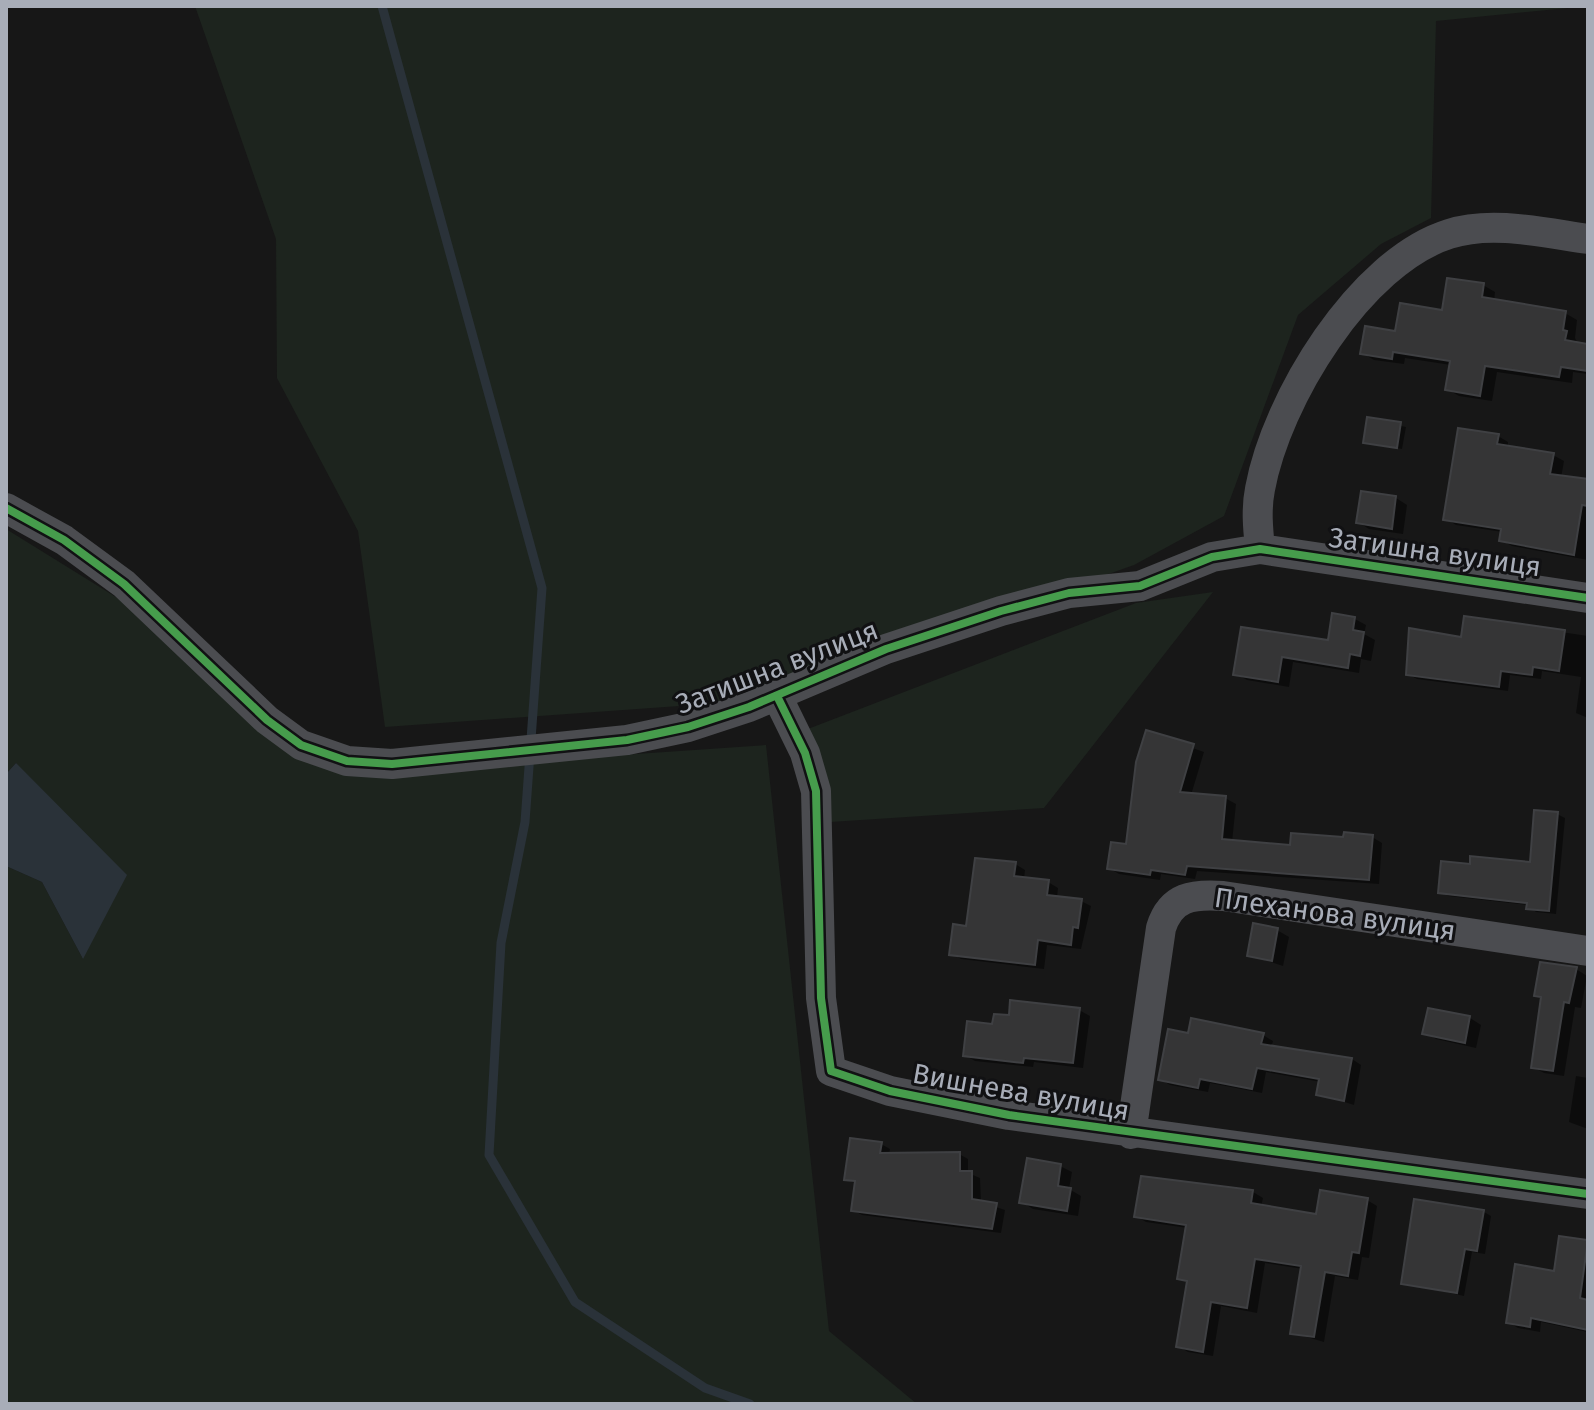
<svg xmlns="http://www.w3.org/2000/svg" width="1594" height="1410" font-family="'Fira Sans',sans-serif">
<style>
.green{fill:#1d241e}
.water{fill:#2a3239}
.shadow{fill:#0007}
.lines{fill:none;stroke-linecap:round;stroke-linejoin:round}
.stream{stroke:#2a3239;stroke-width:9}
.building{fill:#353536;stroke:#3f4043;stroke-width:2}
.street{stroke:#4b4c50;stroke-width:30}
.cycleway-casing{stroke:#111113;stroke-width:13}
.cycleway{stroke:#469c4c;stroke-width:8}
.labels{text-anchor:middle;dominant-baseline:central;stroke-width:6;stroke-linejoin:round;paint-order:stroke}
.street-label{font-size:28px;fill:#a8adb8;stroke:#111113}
</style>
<rect width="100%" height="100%" fill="#171717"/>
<path class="green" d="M195,6H1588L1436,21L1431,218L1381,244L1298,315L1224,516L1134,565L749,701L385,727L358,531L277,378L276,239Z
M6,529L119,599L343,774L766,745L829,1331L917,1404H6V866L42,882L83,959L16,763L6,774Z
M1213,592L1044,808L815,823L800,732L1136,603Z"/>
<path class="water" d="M16,763L127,875L83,959L42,882L6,866V774Z"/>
<path class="shadow" d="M1483,285L1495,292L1494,301L1565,313L1577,320L1575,338L1578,344L1588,346V374L1573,372L1572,383L1497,372L1492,401L1459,396L1447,389L1451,365L1405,358L1404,364L1374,360L1362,353L1443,312Z
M1368,419L1406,427L1402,449L1365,442Z
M1498,436L1508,442V448L1553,455L1564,461L1561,478L1588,482V560L1512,546L1501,540L1503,532L1456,525L1445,518Z
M1363,494L1396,498L1407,505L1403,534L1369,529L1358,522Z
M1466,618L1588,636V718L1576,713L1581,677L1542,671L1541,679L1510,675L1508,691L1417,679L1408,674L1463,639Z
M1355,619L1366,625L1364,634L1375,640L1371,661L1361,659L1359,673L1293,662L1289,687L1247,680L1236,674L1243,630L1330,642Z
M1147,732L1204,752L1191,795L1225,798L1236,804L1232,842L1291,847L1372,837L1382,843L1379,884L1197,871L1195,879L1161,874L1160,880L1119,874L1109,868L1128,846Z
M1557,814L1565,818L1556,914L1536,912L1528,905L1448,896L1440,892L1471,866L1532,865Z
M1015,864L1025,870L1024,879L1048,882L1058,888L1057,898L1081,901L1091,906L1081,949L1047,945L1044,969L961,959L952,954Z
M1277,930L1289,937L1283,966L1249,955Z
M1576,969L1587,976L1581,1008L1575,1007L1564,1076L1544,1073L1533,1067L1543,999L1536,995Z
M1079,1010L1090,1016L1083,1068L1034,1062L1033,1067L975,1061L965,1055L1010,1018Z
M1429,1010L1470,1018L1481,1025L1476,1048L1436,1039L1425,1033Z
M1263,1035L1273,1041L1271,1048L1352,1059L1361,1065L1354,1105L1319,1094L1321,1082L1266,1072L1262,1093L1210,1083L1208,1092L1170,1085L1160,1079L1190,1036Z
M1576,1076L1588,1078V1129L1569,1122Z
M881,1144L890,1149L889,1155L959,1154L968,1159V1173L980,1178L981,1202L1005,1210L1001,1233L862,1215L853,1210L857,1184L846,1179Z
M1060,1166L1072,1172L1069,1189L1081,1196L1078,1216L1033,1209L1022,1202Z
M1253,1192L1263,1198L1261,1207L1318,1216L1367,1200L1377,1206L1369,1258L1362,1257L1358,1280L1335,1276L1324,1342L1293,1333L1303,1269L1265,1263L1257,1313L1221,1306L1213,1356L1188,1352L1178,1346L1189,1283L1179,1278L1188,1228L1146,1222L1136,1216Z
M1484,1212L1491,1216L1485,1254L1472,1252L1464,1296L1403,1283Z
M1560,1238L1588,1242V1332L1541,1322L1540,1332L1518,1328L1508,1322L1556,1273Z"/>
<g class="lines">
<path class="stream" d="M382,6L542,588L525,822L501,943L489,1155L575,1302L705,1388L750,1404"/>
</g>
<path class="building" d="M1447,278L1484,283L1482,297L1566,311L1563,330L1567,331L1565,340L1588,344V371L1561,367L1559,377L1485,366L1480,396L1445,390L1450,361L1393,352L1392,359L1360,354L1365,326L1395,331L1400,303L1442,310Z
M1367,417L1401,422L1397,448L1363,443Z
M1458,428L1499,434L1497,444L1554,453L1550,474L1588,479V506L1582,505L1574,555L1499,541L1501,529L1443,520Z
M1361,491L1396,496L1392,529L1356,523Z
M1332,613L1355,617L1353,630L1364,632L1360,656L1350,654L1348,668L1282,657L1278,682L1233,675L1241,627L1328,640Z
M1464,616L1565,630L1559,671L1533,667L1532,675L1501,671L1499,687L1406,675L1409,628L1461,637Z
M1146,730L1194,744L1180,792L1226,796L1222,839L1290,845L1291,833L1343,837L1344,832L1373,835L1369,880L1187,866L1185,875L1151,870L1150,875L1107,869L1111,842L1126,844L1136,762Z
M1534,810L1558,812L1549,911L1526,909L1527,903L1438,893L1441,861L1470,864V856L1530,862Z
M975,858L1016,862L1014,876L1049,880L1047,895L1082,899L1078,928L1073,927L1071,945L1038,940L1035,965L949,955L953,924L966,926Z
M1253,923L1278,928L1272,961L1247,956Z
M1540,962L1577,967L1569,1003L1564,1002L1553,1071L1531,1068L1541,997L1534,996Z
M1010,1000L1080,1008L1073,1063L1024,1058L1023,1063L963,1056L967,1021L992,1024L994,1014L1009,1015Z
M1428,1008L1470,1016L1465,1043L1422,1034Z
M1191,1018L1264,1033L1261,1044L1352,1058L1344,1101L1316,1095L1319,1079L1257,1068L1252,1089L1200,1079L1198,1088L1158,1080L1168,1029L1188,1033Z
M850,1138L882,1142L880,1153L960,1152V1171H972V1199L997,1203L992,1229L851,1211L855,1181L844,1180Z
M1027,1158L1061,1164L1058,1186L1071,1188L1067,1211L1019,1203Z
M1141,1176L1253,1190L1251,1203L1316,1214L1320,1190L1368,1198L1359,1253L1352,1252L1348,1276L1325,1272L1314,1337L1290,1334L1301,1266L1255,1259L1247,1308L1211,1302L1203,1352L1176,1347L1187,1281L1177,1279L1186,1225L1134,1217Z
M1414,1199L1484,1210L1477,1251L1465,1249L1457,1293L1401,1284Z
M1559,1236L1588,1240L1580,1298L1588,1300V1330L1531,1318L1530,1327L1506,1323L1515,1264L1554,1271Z"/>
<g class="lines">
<path class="street" d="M6,508L64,540L124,584L267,720L301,745L347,761L392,764L627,740L688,727L749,707L886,649L1001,611L1069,593L1140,586L1212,557L1260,549L1588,598
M1260,549C1258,529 1256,509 1260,489C1276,400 1360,262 1449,234C1492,220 1545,233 1588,239
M777,696L805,753L816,791L821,998L831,1071L890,1091L1009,1115L1588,1194
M1131,1134L1161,928C1171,896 1193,894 1223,896L1588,951"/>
<g class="cycleway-casing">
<path id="cycleway" d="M6,508L64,540L124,584L267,720L301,745L347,761L392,764L627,740L688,727L749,707L886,649L1001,611L1069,593L1140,586L1212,557L1260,549L1588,598
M777,696L805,753L816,791L821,998L831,1071L890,1091L1009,1115L1588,1194"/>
</g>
<use href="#cycleway" class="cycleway"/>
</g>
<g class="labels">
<g class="street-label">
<text transform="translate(1435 552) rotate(8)">Затишна вулиця</text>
<text transform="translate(777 667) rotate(-21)">Затишна вулиця</text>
<text transform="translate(1335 914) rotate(8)">Плеханова вулиця</text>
<text transform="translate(1021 1092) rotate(10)">Вишнева вулиця</text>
</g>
</g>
<rect width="1594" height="1410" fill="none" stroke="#a8adb8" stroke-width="16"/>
</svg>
